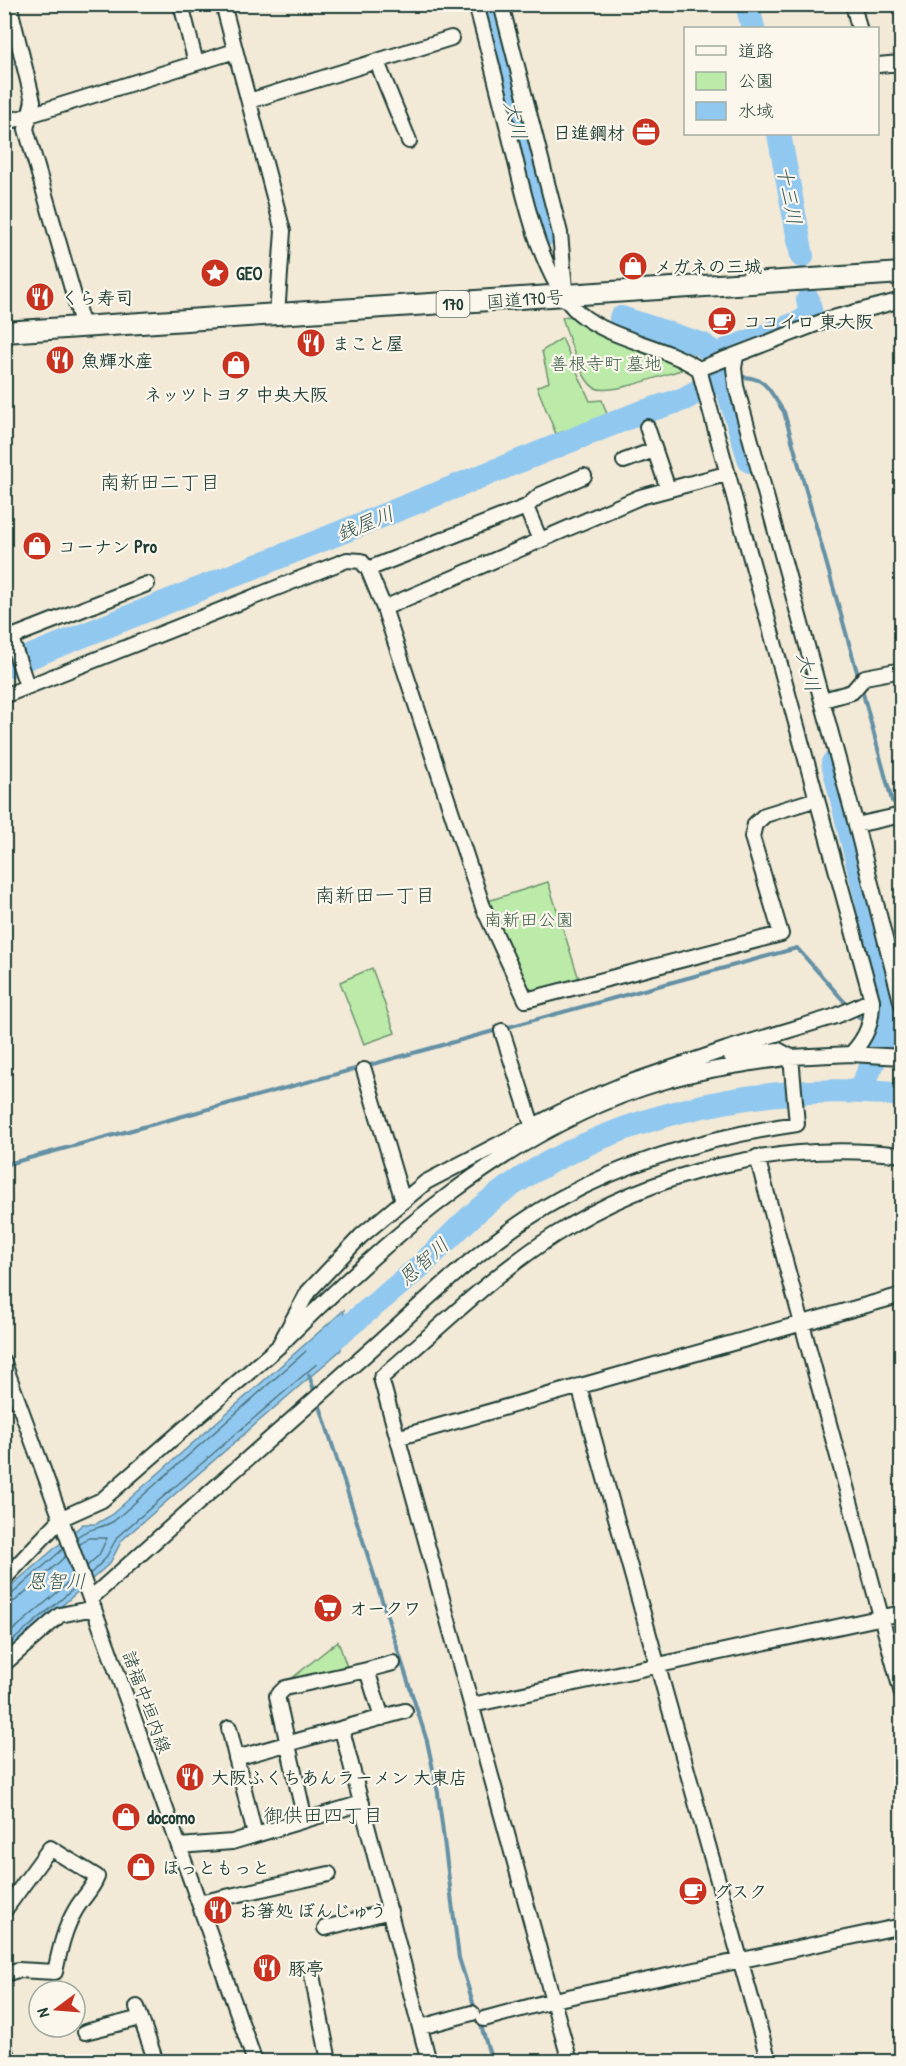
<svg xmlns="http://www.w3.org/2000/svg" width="906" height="2066" font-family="'Patrick Hand','Klee One',sans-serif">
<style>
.green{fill:#bbeaa9;stroke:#6d946e;stroke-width:1.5}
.water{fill:#91c8ef;stroke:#6390a4;stroke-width:1.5}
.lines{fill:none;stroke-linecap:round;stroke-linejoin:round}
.shore{stroke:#4d757f;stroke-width:1.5}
.stream{stroke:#6390a4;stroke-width:4}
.river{stroke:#91c8ef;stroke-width:24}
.minor-casing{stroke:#1f3d34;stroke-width:18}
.highway-casing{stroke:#1f3d34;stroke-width:24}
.minor{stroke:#fbf7ec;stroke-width:14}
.highway{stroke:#fbf7ec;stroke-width:20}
.labels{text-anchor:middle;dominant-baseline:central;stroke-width:4.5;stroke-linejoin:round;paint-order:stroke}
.shield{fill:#fbf7ec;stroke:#61756b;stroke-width:1.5}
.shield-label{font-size:16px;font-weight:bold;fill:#1f3d34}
.poi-label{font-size:18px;font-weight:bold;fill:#1f3d34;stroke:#fbf7ec;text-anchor:start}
.street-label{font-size:18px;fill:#1f3d34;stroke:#fbf7ec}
.park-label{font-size:18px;fill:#3e604b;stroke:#fbf7ec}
.water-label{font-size:20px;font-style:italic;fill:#365959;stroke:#fbf7ec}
.neighbourhood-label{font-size:20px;fill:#1f3d34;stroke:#fbf7ec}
</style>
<rect width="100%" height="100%" fill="#f2e9d7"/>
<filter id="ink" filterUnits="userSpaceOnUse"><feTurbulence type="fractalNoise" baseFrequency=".0167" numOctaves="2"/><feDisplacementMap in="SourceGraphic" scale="12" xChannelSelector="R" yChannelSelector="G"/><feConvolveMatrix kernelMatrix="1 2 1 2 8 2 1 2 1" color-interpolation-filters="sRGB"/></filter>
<g filter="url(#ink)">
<path class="green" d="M572,316L588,329L680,365L681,370C663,375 611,395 595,388C581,382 567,332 562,317Z
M562,338L590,401L602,400L608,417L556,434L537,387L549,382L542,351Z
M548,882L579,979L538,992L528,988L488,901Z
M372,968L395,1033L364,1044L340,982Z
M901,1626V1668L893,1635L896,1628Z
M338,1641L347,1667L291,1679Z"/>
<path class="water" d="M344,1310L341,1350L122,1540L110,1563L5,1656L4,1592L83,1524H96L110,1516Z"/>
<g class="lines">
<path class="shore" d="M77,1537C87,1528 101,1529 114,1521L331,1329H336L335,1348L118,1536L105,1559L90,1574
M79,1545L88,1538H107L99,1555L87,1566
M4,1596L11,1595L63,1549
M4,1604L15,1601L66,1556
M4,1638L74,1578
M4,1648L77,1586"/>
<path class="stream" d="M725,376C766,377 762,379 784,412L859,679
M861,686L892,801L902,807
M854,1012L866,1024
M871,1030L883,1042
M4,1165L797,948L849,1007
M309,1375L315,1393
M318,1400L427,1741L438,1793L459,1958L475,2009
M479,2019L492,2062"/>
<path class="river" d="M488,4L544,235
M747,4L753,28
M779,134L802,256
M621,318L703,345L717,356L750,461
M721,367L727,350L801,322L811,314L808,300
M4,667L637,414L684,399L725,376
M833,763L891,999L883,1042L860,1090
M318,1352C350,1324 384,1298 416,1270C438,1250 458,1227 482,1207C591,1118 763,1078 902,1095"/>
<g class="minor-casing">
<path id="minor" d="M9,4L33,101L26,129L83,327
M181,4L196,63
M223,4L283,231L277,315
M476,4C488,49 499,93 510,137C522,186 540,280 579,313C611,340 663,345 699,369L872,1000C872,1023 867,1037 851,1054
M501,4L560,233L565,289
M853,4L859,28
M377,62L409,141
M878,65L900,63L902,69
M249,101L451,38
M4,123L235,51
M736,356L734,368L736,386L856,825L902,1005
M699,369L829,319L902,300
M647,427L668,489
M624,461L654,450
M526,507L540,495L584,476
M368,569L526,507L540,540
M384,608L640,497L726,474
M11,638L27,686
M4,640L147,584
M4,696L347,560L361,561L368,569L384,608L483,907L526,1000L781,934L752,837L755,824L765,815L817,799
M823,700L852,692L865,677L902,670
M856,825L902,815
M502,1031L533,1128
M727,1049L836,1016L872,1000
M364,1070L403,1201
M757,1157L902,1694
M4,1363L133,1716L255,2062
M579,1386L769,2062
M400,1437L902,1295
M4,1579L62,1518L102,1500L278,1347L308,1292L361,1236L426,1182L572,1106L622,1085L727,1049L731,1056L778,1050L791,1057L851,1054L902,1057
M91,1598C182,1517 274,1435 366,1354C427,1300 488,1238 561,1198C635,1158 715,1136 797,1124L791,1057C748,1064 704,1069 662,1082C510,1127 387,1239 278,1347
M4,1664L60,1615L94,1608
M472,1705L902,1613
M382,1718L367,1670L393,1663
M229,1728L255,1835
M342,1730L429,2062
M236,1758L405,1711
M305,1820L277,1696L285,1688L367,1670
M179,1846L232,1842L362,1803
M199,1903L329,1874
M4,1911L50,1848L97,1877C92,1890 83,1897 76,1909C64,1929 60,1949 55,1972L18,1970L4,1974
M325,1928L390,1911
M312,1975L328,2056L325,2062
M137,2007L156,2062
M484,2019L554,2000L902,1926
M421,2027L472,2013
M85,2032L141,2018
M4,2048L9,2062
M570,2062L381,1378C437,1330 491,1276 553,1236C653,1171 783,1140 902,1155"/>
</g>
<g class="highway-casing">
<path id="highway" d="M4,332L902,273"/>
</g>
<use href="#minor" class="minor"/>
<use href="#highway" class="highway"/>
</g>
</g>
<defs>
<g id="office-disc" transform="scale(1.5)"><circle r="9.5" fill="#c8321e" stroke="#fbf7ec"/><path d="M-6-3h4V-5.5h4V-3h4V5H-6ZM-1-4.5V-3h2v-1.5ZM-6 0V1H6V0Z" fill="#fff"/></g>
<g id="shop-disc" transform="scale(1.5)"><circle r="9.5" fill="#c8321e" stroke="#fbf7ec"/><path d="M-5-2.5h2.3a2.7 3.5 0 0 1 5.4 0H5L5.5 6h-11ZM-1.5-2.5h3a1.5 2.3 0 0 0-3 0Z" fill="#fff"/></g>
<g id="sight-disc" transform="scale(1.5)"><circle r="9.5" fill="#c8321e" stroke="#fbf7ec"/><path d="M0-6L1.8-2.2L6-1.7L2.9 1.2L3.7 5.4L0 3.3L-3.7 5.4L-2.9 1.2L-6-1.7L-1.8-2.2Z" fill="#fff"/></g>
<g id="restaurant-disc" transform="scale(1.5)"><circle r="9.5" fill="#c8321e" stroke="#fbf7ec"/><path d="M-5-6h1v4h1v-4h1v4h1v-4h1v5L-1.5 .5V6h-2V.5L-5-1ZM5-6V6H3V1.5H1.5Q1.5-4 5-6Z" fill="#fff"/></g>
<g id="cafe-disc" transform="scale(1.5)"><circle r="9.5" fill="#c8321e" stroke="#fbf7ec"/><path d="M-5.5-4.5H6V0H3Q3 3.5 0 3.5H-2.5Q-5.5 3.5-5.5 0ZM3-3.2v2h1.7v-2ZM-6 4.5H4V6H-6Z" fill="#fff"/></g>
<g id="supermarket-disc" transform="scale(1.5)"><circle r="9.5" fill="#c8321e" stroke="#fbf7ec"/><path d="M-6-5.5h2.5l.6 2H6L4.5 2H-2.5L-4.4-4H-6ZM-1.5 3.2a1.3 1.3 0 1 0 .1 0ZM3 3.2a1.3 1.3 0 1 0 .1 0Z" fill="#fff"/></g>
</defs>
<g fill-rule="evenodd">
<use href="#office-disc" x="646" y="132"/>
<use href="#shop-disc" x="633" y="266"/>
<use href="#sight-disc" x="215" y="273"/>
<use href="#restaurant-disc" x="40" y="297"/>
<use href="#cafe-disc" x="722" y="321"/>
<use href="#restaurant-disc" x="311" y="343"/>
<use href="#restaurant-disc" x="60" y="360"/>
<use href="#shop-disc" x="236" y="365"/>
<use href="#shop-disc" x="37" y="546"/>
<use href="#supermarket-disc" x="328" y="1608"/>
<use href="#restaurant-disc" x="190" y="1777"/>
<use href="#shop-disc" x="126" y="1817"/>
<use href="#shop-disc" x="141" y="1867"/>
<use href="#cafe-disc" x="693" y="1891"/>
<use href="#restaurant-disc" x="218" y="1910"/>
<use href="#restaurant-disc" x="267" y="1968"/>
</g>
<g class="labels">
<rect class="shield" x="436.5" y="291" width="33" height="26" rx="4.5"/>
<g class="shield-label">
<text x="453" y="304">170</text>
</g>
<g class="poi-label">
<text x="625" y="132" text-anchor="end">日進鋼材</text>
<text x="654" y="266">メガネの三城</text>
<text x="236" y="273">GEO</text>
<text x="61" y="297">くら寿司</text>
<text x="743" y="321">ココイロ 東大阪</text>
<text x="332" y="343">まこと屋</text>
<text x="81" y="360">魚輝水産</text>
<text x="236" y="394" text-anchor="middle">ネッツトヨタ 中央大阪</text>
<text x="58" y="546">コーナン Pro</text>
<text x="349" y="1608">オークワ</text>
<text x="211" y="1777">大阪ふくちあんラーメン 大東店</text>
<text x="147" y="1817">docomo</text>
<text x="162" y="1867">ほっともっと</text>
<text x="714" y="1891">グスク</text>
<text x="239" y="1910">お箸処 ぼんじゅう</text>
<text x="288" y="1968">豚亭</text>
</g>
<g class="street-label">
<text transform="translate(525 299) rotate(-4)">国道170号</text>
<text transform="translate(147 1702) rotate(70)">諸福中垣内線</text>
</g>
<g class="park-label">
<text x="606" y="363">善根寺町 墓地</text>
<text x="529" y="919">南新田公園</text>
</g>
<g class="water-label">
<text transform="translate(516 120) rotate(76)">大川</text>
<text transform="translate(790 195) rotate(79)">十三川</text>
<text transform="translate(365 523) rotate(-22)">銭屋川</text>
<text transform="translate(809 672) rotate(75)">大川</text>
<text transform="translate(423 1261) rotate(-42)">恩智川</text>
<text x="56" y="1580">恩智川</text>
</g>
<g class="neighbourhood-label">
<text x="160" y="481">南新田二丁目</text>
<text x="375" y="894">南新田一丁目</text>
<text x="323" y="1814">御供田四丁目</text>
</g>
</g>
<rect width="906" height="2066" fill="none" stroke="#fbf7ec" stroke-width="24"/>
<rect x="12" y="12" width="882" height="2042" fill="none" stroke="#1f3d34" stroke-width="2" filter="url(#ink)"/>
<rect x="684" y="27" width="195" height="108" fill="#fbf7ec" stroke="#a3ada2" stroke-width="1.5"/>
<rect x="696" y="46" width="30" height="9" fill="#fbf7ec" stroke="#a3ada2" stroke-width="1.5"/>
<text x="738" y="57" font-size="18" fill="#1f3d34">道路</text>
<rect x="696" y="72" width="30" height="18" fill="#bbeaa9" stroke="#a3ada2" stroke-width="1.5"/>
<text x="738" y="87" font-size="18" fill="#1f3d34">公園</text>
<rect x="696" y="102" width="30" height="18" fill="#91c8ef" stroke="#a3ada2" stroke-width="1.5"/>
<text x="738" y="117" font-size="18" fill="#1f3d34">水域</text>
<g transform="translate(57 2009) rotate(254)"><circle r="28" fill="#fbf7ec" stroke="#a3ada2" stroke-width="1.5"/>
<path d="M0-4.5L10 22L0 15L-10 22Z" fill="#c8321e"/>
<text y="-9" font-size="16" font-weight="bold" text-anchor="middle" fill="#1f3d34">N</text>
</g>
</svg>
